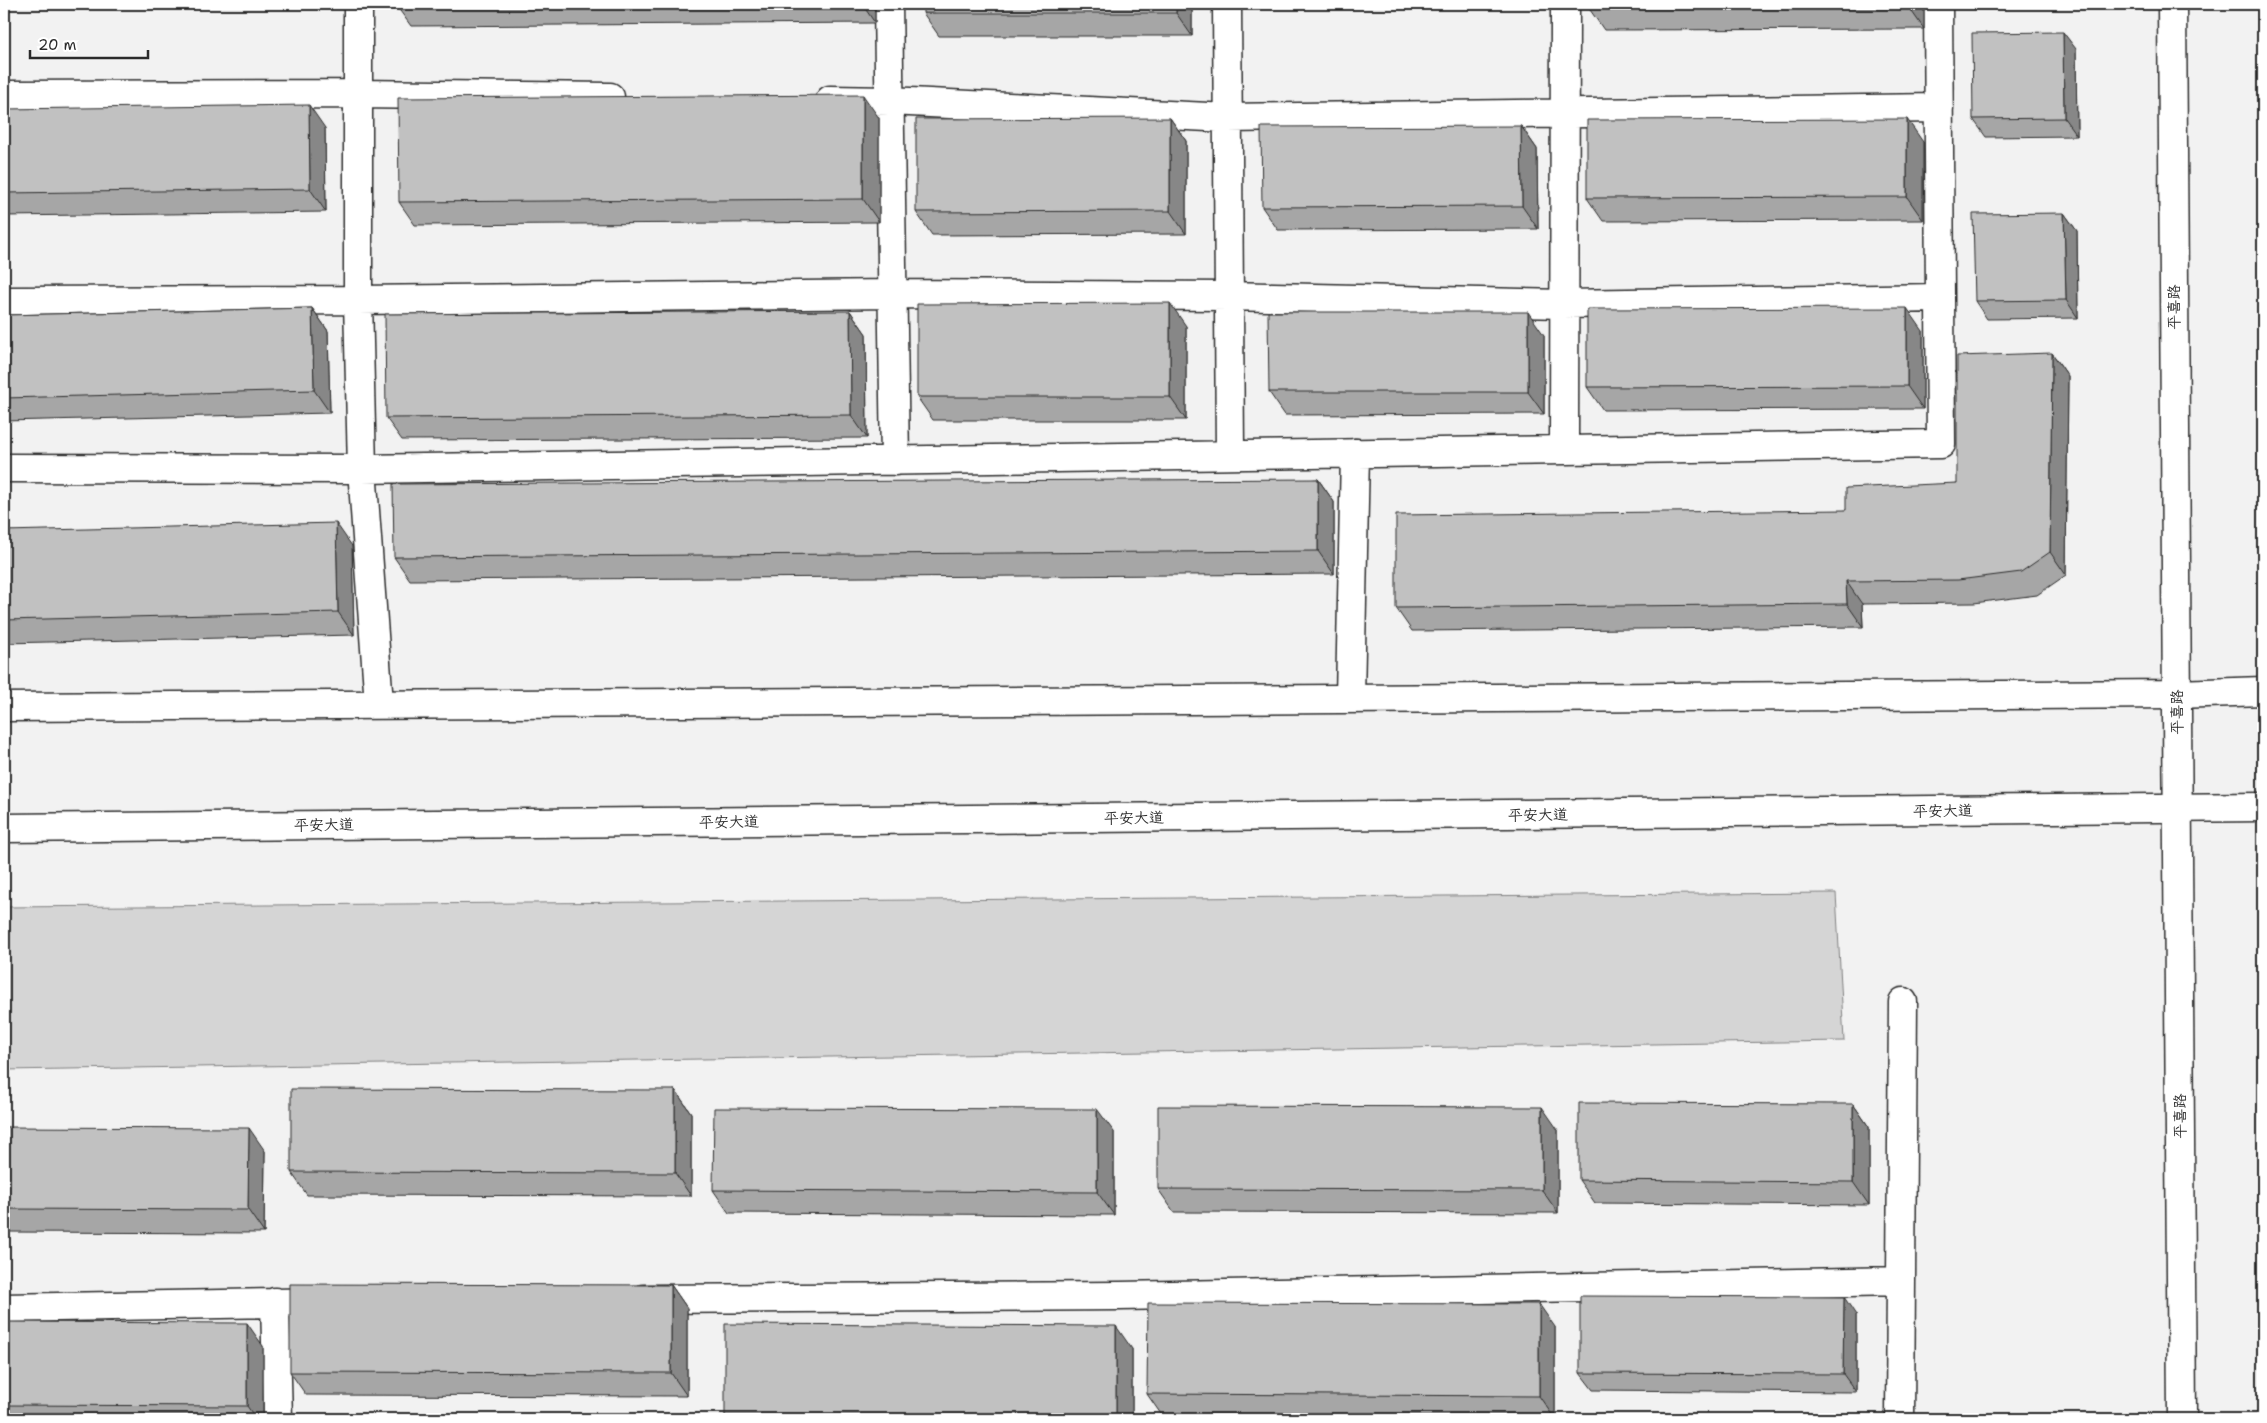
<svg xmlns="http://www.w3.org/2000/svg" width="2267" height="1423" font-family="'Shantell Sans','LXGW WenKai TC',sans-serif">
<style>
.green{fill:#d5d5d5;stroke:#808080}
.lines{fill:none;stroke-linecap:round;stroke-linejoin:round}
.minor-casing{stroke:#2b2b2b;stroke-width:31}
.major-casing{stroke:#2b2b2b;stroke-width:31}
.minor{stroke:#fff;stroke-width:28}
.major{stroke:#fff;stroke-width:28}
.wall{fill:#a6a6a6;stroke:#2b2b2b}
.shaded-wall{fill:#878787;stroke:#2b2b2b}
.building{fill:#c1c1c1;stroke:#2b2b2b}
.labels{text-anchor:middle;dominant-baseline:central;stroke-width:4;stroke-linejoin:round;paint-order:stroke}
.street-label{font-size:15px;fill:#2b2b2b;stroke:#fff}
</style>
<rect width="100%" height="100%" fill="#f2f2f2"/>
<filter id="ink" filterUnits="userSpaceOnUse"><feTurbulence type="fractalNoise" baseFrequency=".02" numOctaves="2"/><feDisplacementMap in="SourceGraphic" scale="10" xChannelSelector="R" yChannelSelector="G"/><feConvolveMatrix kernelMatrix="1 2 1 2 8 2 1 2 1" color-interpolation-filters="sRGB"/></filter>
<g filter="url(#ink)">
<path class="green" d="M1836,893L1844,1041L4,1070V907Z"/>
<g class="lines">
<g class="minor-casing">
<path id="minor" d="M358,4V300L362,469L379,704
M888,4L895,461
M1227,4L1230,455
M2172,4L2182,1419
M4,95L358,94L610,97
M830,100L890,101L1228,118L1939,108
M4,301L358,300L892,294L1229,296L1564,304L1940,298
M1564,450L1565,4
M4,468L362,469L1941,444L1938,4
M1350,698L1355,453
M643,1299L1120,1296L1901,1281
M275,1302L278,1419
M4,1308L327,1302
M1900,1419L1903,1002"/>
</g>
<g class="major-casing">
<path id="major" d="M4,707L2177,694L2263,691
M4,828L2263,807"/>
</g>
<use href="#minor" class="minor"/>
<use href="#major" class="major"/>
</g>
<path class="wall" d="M395,4H875V23L411,26Z
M1192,4V36H939L923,13Z
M1588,4H1924V29L1604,30L1588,7Z
M2076,49L2077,136L1986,137L1973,119Z
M4,109L325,128L326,212L4,216Z
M879,118V222L415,225L399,202Z
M1170,118L1186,141V234L932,235L916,212Z
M1521,126L1537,149L1538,229L1278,230L1262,207Z
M1923,142V220L1603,221L1587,198Z
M2064,213L2077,231L2078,318L1987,319L1975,301Z
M312,308L328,331L330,413L4,421V315Z
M850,311L866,334L867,438L402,440L386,418Z
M1186,326V420H933L917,397Z
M1923,331V409L1603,410L1587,387Z
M1544,335V414L1285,415L1269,392Z
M2052,353L2068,376L2066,575L2037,595L1974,603L1862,604L1863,627L1412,631L1396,608L1846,510L1957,483Z
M1318,479L1334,502V574L410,580L394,557Z
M4,531L352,546L354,635L4,643Z
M675,1090L691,1113V1196L307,1195L291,1172Z
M1853,1104L1869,1127V1205L1595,1203L1579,1180Z
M4,1127L265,1151L264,1233L4,1232Z
M1558,1130V1213L1174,1212L1158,1189Z
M1114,1132V1215L729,1213L713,1190Z
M671,1285L687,1308V1396L306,1395L290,1372Z
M1856,1315V1392L1593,1390L1580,1373Z
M4,1322L263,1346V1419H4Z
M1555,1327V1419L1163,1417L1147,1394Z
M1132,1349V1419H727L725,1416Z"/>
<path class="shaded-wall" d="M862,4H875V23Z
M1176,4H1192V36L1176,13Z
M1908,4H1924V29L1908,6Z
M2063,32L2076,49L2077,136L2064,118Z
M863,95L879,118V222L863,199Z
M309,105L325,128L326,212L310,189Z
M1170,118L1186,141V234L1170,211Z
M1907,119L1923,142V220L1907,197Z
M1521,126L1537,149L1538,229L1522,206Z
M2064,213L2077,231L2078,318L2066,300Z
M1170,303L1186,326V420L1170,397Z
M312,308L328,331L330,413L314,390Z
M1907,308L1923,331V409L1907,386Z
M850,311L866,334L867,438L851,415Z
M1528,312L1544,335V414L1528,392Z
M2052,353L2068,376L2066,575L2050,552Z
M1318,479L1334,502V574L1318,551Z
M336,523L352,546L354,635L338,612Z
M1846,581L1862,604L1863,627L1847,604Z
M675,1090L691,1113V1196L675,1173Z
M1853,1104L1869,1127V1205L1853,1182Z
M1542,1107L1558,1130V1213L1542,1190Z
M1097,1109L1114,1132V1215L1097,1192Z
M249,1128L265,1151L264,1233L248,1210Z
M671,1285L687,1308V1396L671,1373Z
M1844,1297L1856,1315V1392L1843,1374Z
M1539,1304L1555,1327V1419L1539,1396Z
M247,1323L263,1346V1419H256L247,1406Z
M1116,1326L1132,1349V1419H1118L1116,1417Z"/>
<path class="building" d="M923,4H1176V13H923Z
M1588,4H1908V6L1588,7Z
M2063,32L2064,118L1973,119L1972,33Z
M2260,55H2263V141H2261Z
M863,95V199L399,202L398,98Z
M309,105L310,189L4,193V109Z
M1170,118V211L916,212V119Z
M1907,119V197L1587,198V120Z
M1521,126L1522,206L1262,207L1261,127Z
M2064,213L2066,300L1975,301L1973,214Z
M2262,224H2263V294Z
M1170,303V397H917V304Z
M312,308L314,390L4,398V315Z
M1907,308V386L1587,387V309Z
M850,311L851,415L386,418L385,314Z
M1268,312H1528V392H1269Z
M2052,353L2050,552L2021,572L1958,580L1846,581L1847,604L1396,608V515L1846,510V488L1957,483V356Z
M1318,479V551L394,557L393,484Z
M336,523L338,612L4,620V531Z
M291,1089L675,1090V1173L291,1172Z
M1579,1103L1853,1104V1182L1579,1180Z
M1158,1106L1542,1107V1190L1158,1189Z
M714,1108L1097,1109V1192L713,1190Z
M4,1127L249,1128L248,1210L4,1209Z
M290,1284L671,1285V1373L290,1372Z
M1580,1296L1844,1297L1843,1374L1580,1373Z
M1148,1303L1539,1304V1396L1147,1394Z
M4,1322L247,1323V1406L4,1405Z
M725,1324L1116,1326V1417L725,1416Z"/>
</g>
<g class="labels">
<g class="street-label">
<text transform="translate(2174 307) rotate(-90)">平喜路</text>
<text transform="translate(2177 712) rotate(-90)">平喜路</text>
<text transform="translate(1943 811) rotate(-1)">平安大道</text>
<text transform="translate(1538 815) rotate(-1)">平安大道</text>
<text transform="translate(1134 818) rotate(-1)">平安大道</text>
<text transform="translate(729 822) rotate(-1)">平安大道</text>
<text transform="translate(324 825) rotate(-1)">平安大道</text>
<text transform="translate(2180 1116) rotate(-90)">平喜路</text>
</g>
</g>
<rect width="2267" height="1423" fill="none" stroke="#fff" stroke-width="20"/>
<rect x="10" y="10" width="2247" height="1403" fill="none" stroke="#2b2b2b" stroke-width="2" filter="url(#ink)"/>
<path d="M30 50v8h118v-8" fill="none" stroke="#2b2b2b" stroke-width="2.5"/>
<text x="38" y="50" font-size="15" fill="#2b2b2b" stroke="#ffffff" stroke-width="4" paint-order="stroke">20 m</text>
</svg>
